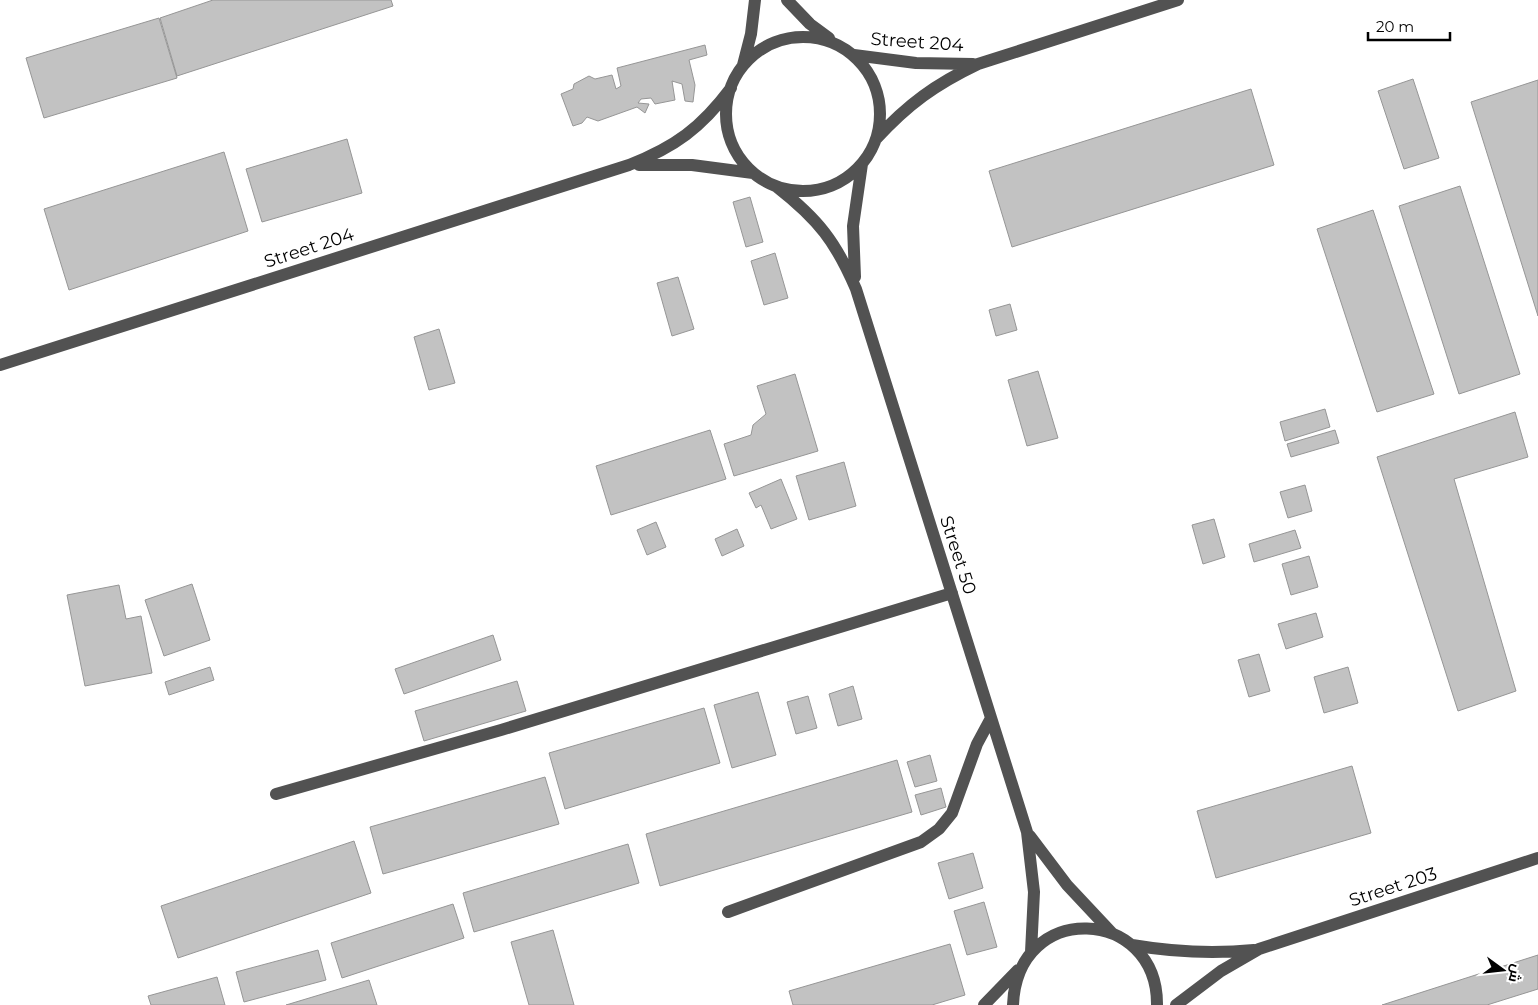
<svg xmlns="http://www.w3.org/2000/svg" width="1538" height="1005" font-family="Montserrat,Cairo,sans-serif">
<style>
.building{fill:#c2c2c2;stroke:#969696}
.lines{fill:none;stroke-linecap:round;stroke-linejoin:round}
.minor{stroke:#525252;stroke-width:12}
.labels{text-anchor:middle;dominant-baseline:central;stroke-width:4.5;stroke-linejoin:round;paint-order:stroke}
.street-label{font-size:18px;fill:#000;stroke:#fff}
</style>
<rect width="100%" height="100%" fill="#fff"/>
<path class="building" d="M213,0H391L393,6L177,76L160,18Z
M159,18L177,78L44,118L26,58Z
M705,45L707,55L689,60L695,85L693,102L685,101L682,84L672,81L675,100L655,104L651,98L641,99L638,103L649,104L645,113L637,107L598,121L587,117L582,123L573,126L561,94L573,89L574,84L589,76L595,79L612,75L616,89L621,86L617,68Z
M1413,79L1439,158L1404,169L1378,91Z
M1538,80V316L1471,102Z
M1251,89L1274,165L1012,247L989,171Z
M347,139L362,193L262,222L246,169Z
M224,152L248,231L69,290L44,209Z
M1460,186L1520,374L1459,394L1399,206Z
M750,197L763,242L746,247L733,202Z
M1373,210L1434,394L1377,412L1317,229Z
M775,253L788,298L764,305L751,261Z
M678,277L694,329L672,336L657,283Z
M1010,304L1017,330L996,336L989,310Z
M439,329L455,383L429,390L414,337Z
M1038,371L1058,438L1027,446L1008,380Z
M795,374L818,451L734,476L724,444L751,435L753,425L766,414L757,386Z
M1325,409L1330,427L1285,441L1280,422Z
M1515,412L1528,457L1454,479L1516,691L1458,711L1377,457Z
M710,430L726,479L611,515L596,466Z
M1335,430L1339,443L1291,457L1287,444Z
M844,462L856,506L809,520L796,476Z
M781,479L797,519L771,529L761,505L756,508L749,493Z
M1305,485L1312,511L1288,518L1280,492Z
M1214,519L1225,557L1203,564L1192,525Z
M656,522L666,547L647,555L637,530Z
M737,529L744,546L722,556L715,539Z
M1295,530L1301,548L1254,562L1249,544Z
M1309,556L1318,587L1291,595L1282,564Z
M192,584L210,640L164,656L145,600Z
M119,585L126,619L141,616L152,673L85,686L67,595Z
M1316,613L1323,637L1286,649L1278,624Z
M493,635L501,660L404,694L395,669Z
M1259,654L1270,691L1249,697L1238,660Z
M210,667L214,680L169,695L165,682Z
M1348,667L1358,703L1324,713L1314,677Z
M517,681L526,711L424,741L415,711Z
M853,686L862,719L838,726L829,694Z
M758,692L776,755L732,768L714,705Z
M808,696L817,728L796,734L787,702Z
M704,708L720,763L565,809L549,753Z
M930,755L937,781L915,787L907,762Z
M897,760L912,812L660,886L646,834Z
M1352,766L1371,833L1216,878L1197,811Z
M545,777L559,824L383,874L370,827Z
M941,788L946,807L921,815L915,795Z
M354,841L371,893L178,958L161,906Z
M628,844L639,883L474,932L463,893Z
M973,853L983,888L949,899L938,863Z
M984,902L997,947L967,955L954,911Z
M453,904L464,938L342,978L331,943Z
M553,930L574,1005H529L511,942Z
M950,944L965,995L932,1005H793L789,991Z
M318,950L326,980L244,1002L236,972Z
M1538,955V989L1487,1005H1382Z
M217,977L225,1005H151L148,996Z
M369,980L377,1005H286Z"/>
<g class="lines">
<path class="minor" d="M787,0L810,24L829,38
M726 114a77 77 0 1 1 154 0a77 77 0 1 1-154 0Z
M854,55L916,63L973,64
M743,65L751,34L755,0
M876,139C908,104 936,84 978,64L1178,0
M639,165H692L753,173
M777,187C818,219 836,242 856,289L1027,832L1034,892L1031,952
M855,277L853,226L862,164
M0,365L629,165C675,147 701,128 731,88
M276,794L501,730L952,593
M1030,836L1067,885L1112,933
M728,912L921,842L939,829L952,813L977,744L991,718
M1132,945C1173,952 1212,954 1254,950
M984,1005L1018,970
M1013,1005C1017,899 1158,907 1157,1005
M1176,1005L1221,971L1259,949L1538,858"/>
</g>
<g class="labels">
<g class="street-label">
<text transform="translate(917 42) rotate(4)">Street 204</text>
<text transform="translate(309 248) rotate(-18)">Street 204</text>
<text transform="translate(958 555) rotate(72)">Street 50</text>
<text transform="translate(1393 887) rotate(-18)">Street 203</text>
</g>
</g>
<g transform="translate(1503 970) rotate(105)" stroke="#ffffff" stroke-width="4" paint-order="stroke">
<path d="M0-4L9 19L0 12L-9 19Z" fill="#000000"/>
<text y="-8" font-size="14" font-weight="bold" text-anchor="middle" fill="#000000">ش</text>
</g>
<path d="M1368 32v8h82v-8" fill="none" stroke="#000000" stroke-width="2.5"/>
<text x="1376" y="32" font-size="15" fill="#000000" stroke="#ffffff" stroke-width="4" paint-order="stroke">20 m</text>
</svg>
